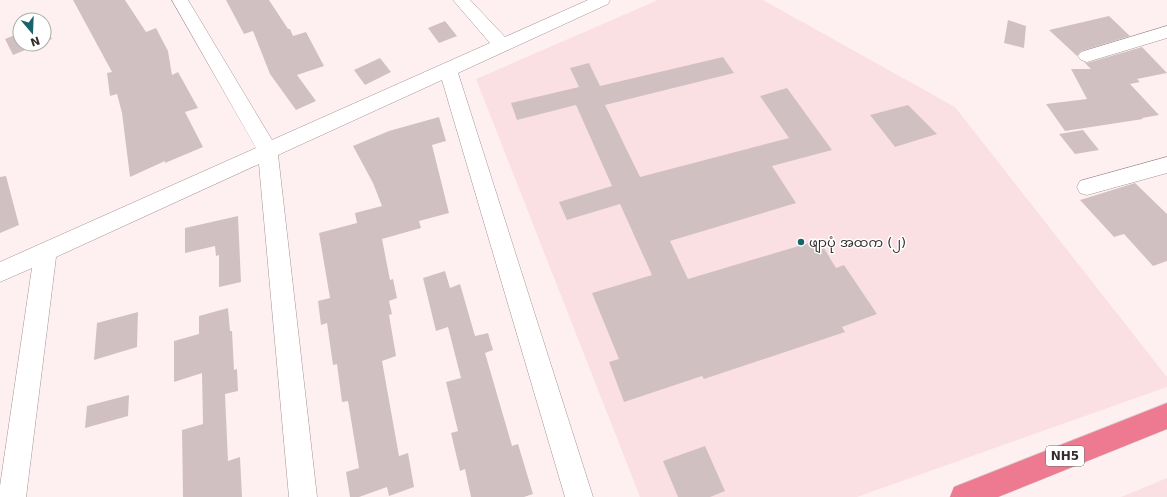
<svg xmlns="http://www.w3.org/2000/svg" width="1167" height="497" font-family="'DejaVu Sans','Noto Sans Myanmar',sans-serif">
<style>
.built{fill:#fbe0e3}
.building{fill:#d1c0c2}
.lines{fill:none;stroke-linecap:round;stroke-linejoin:round}
.street-casing{stroke:#a49395;stroke-width:1}
.highway-casing{stroke:#d2d1d1;stroke-width:1}
.street{fill:#fff;fill-rule:evenodd}
.highway{fill:#ed7a90;fill-rule:evenodd}
.poi-dot{fill:#17646d;stroke:#fff;stroke-width:1.5}
.labels{text-anchor:middle;dominant-baseline:central;stroke-width:3;stroke-linejoin:round;paint-order:stroke}
.shield{fill:#fff;stroke:#716c6d;stroke-width:1}
.shield-label{font-size:12px;font-weight:bold;fill:#342d2e}
.poi-label{font-size:13px;fill:#342d2e;stroke:#fff;text-anchor:start}
</style>
<rect width="100%" height="100%" fill="#fef0f1"/>
<path class="built" d="M658,0H763L955,107L1167,377V387L857,497H640L476,79Z
M1167,478V497H1121Z"/>
<path class="building" d="M73,0H125L146,32L156,28L168,51L172,75L178,72L198,108L185,112L203,147L165,163V161L130,177L122,113L117,94L110,96L107,73L112,72Z
M226,0H269L288,29H290L293,36L306,32L324,66L297,75L316,101L296,110L270,74L253,31L244,34Z
M1109,16L1130,36L1081,51L1077,56L1049,30Z
M1008,20L1026,26L1024,48L1004,43Z
M445,21L457,36L439,43L428,28Z
M44,24L52,39L44,42Z
M20,33V44H40L13,55L5,39Z
M1142,47L1167,73L1137,79L1140,82L1130,84L1159,115L1142,118L1143,119L1065,131L1046,104L1087,99L1071,69H1091L1084,62L1087,63Z
M723,57L734,73L605,105L640,177L789,138L760,96L787,88L832,150L772,166L796,203L670,241L688,279L819,240L836,268L844,265L877,314L842,327L845,332L704,379L702,376L624,402L609,362L619,359L592,293L652,275L620,204L567,220L559,202L612,186L576,105L517,120L511,103L579,87L570,68L589,63L600,86Z
M380,58L391,72L365,85L354,70Z
M908,105L937,134L895,147L870,115Z
M439,117L446,141L432,145L449,213L419,221L421,228L382,239L390,280L393,279L397,298L389,301L392,314L389,315L396,356L382,361L399,456L408,453L414,487L389,496L387,487L359,497H350L346,472L359,468L348,401L342,402L337,364L333,365L327,323L321,325L318,301L330,298L319,233L357,223L355,213L382,206L373,183L353,146L389,131Z
M1083,130L1099,150L1075,154L1059,134Z
M6,176L19,225L0,233V177Z
M1135,183L1167,214V261L1153,266L1124,234L1114,237L1080,200Z
M238,216L241,282L219,287V255L216,256L215,246L185,253V228Z
M445,271L450,288L460,284L475,336L488,333L493,350L485,353L512,446L518,444L533,494L524,497H471L465,469L460,471L451,433L458,431L446,382L461,378L448,327L436,331L423,278Z
M228,308L230,331H232L234,370L237,369L238,391L225,394L228,461L240,457L242,497H183L182,430L203,424L202,373L174,382V341L199,334V316Z
M138,312L137,347L94,360L97,323Z
M129,395L128,416L85,428L87,406Z
M705,446L725,491L710,497H678L663,461Z"/>
<g class="lines">
<g class="street-casing">
<path id="street" d="M172,0H188L272,140L490,43L453,0H470L505,37L588,0H610L608,4L458,73L593,497H565L442,80L278,155L317,497H289L259,164L56,257L26,497H0V486L32,268L0,282V262L256,148Z
M1167,26V38L1087,62L1081,60L1078,56L1081,52Z
M1167,157V173L1087,195L1080,193L1077,187L1080,181Z"/>
</g>
<g class="highway-casing">
<path id="highway" d="M1167,403V429L998,497H950L954,487Z"/>
</g>
<use href="#street" class="street"/>
<use href="#highway" class="highway"/>
</g>
<circle class="poi-dot" cx="801" cy="242" r="4"/>
<g class="labels">
<rect class="shield" x="1046" y="446" width="38" height="20" rx="3"/>
<g class="shield-label">
<text x="1065" y="456">NH5</text>
</g>
<g class="poi-label">
<text x="809" y="242">ဖျာပုံ အထက (၂)</text>
</g>
</g>
<g transform="translate(32 32) rotate(161)"><circle r="19" fill="#ffffff" stroke="#aeabab"/>
<path d="M0-3L7 15L0 10L-7 15Z" fill="#17646d"/>
<text y="-6" font-size="11" font-weight="bold" text-anchor="middle" fill="#342d2e">N</text>
</g>
</svg>
